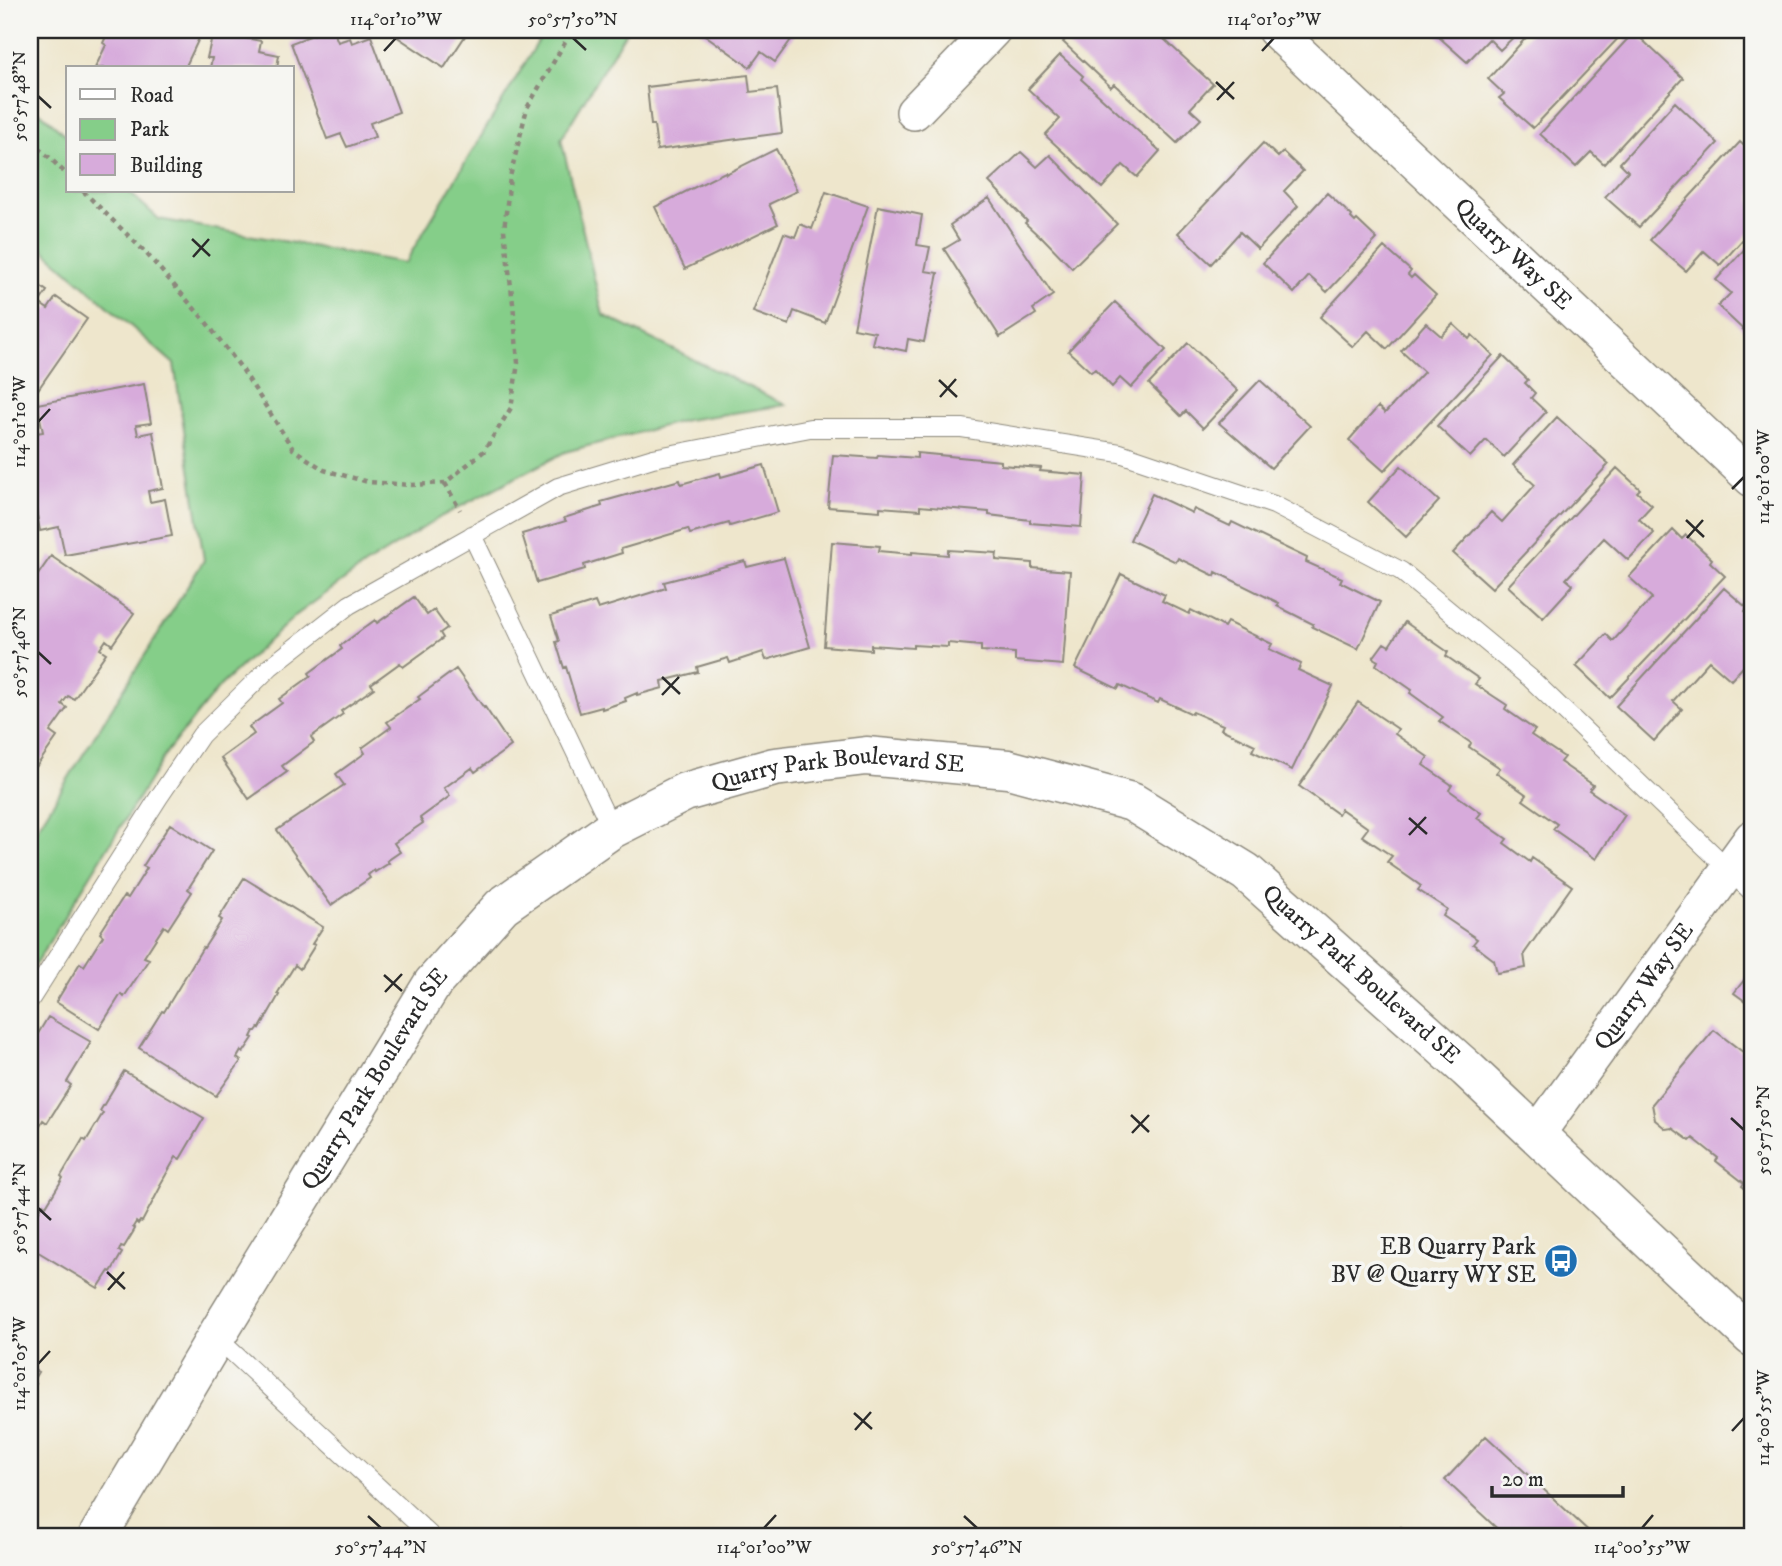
<svg xmlns="http://www.w3.org/2000/svg" width="1782" height="1566" font-family="'IM FELL DW Pica',serif">
<style>
.green{fill:#85ce89;stroke:#587c5a;stroke-width:2}
.building{fill:#d7abdb}
.lines{fill:none;stroke-linecap:round;stroke-linejoin:round}
.service-casing{stroke:#8c887c;stroke-width:20}
.minor-casing{stroke:#8c887c;stroke-width:38}
.tertiary-casing{stroke:#8c887c;stroke-width:41}
.path{stroke:#8c887c;stroke-width:4.5;stroke-dasharray:5 5;stroke-linecap:butt}
.service{stroke:#fff;stroke-width:18}
.minor{stroke:#fff;stroke-width:35}
.tertiary{stroke:#fff;stroke-width:38}
.ticks{fill:none;stroke:#2b2b2b;stroke-width:2.5}
.labels{text-anchor:middle;dominant-baseline:central;stroke-width:7;stroke-linejoin:round;paint-order:stroke}
.street-label{font-size:24px;fill:#2b2b2b;stroke:#f6f6f2}
.poi-label{font-size:24px;fill:#2b2b2b;stroke:#f6f6f2;text-anchor:end}
.neatline{fill:none;stroke:#2b2b2b;stroke-width:2.5}
.ticks-label{font-size:18px;text-anchor:middle;fill:#2b2b2b}
</style>
<rect width="100%" height="100%" fill="#f6f6f2"/>
<filter id="ink" filterUnits="userSpaceOnUse"><feTurbulence type="fractalNoise" baseFrequency=".0143" numOctaves="2"/><feDisplacementMap in="SourceGraphic" scale="14" xChannelSelector="R" yChannelSelector="G"/><feConvolveMatrix kernelMatrix="1 2 1 2 8 2 1 2 1" color-interpolation-filters="sRGB"/></filter>
<filter id="wash" filterUnits="userSpaceOnUse"><feTurbulence type="fractalNoise" baseFrequency=".00686" numOctaves="4" result="noise"/><feDisplacementMap in="SourceGraphic" scale="28" xChannelSelector="R" yChannelSelector="G"/><feGaussianBlur stdDeviation="1.57" result="paint"/><feColorMatrix in="noise" values="0 0 0 0 0 0 0 0 0 0 0 0 0 0 0 0 0 1.4 0 .05"/><feComposite in="paint" operator="in"/></filter>
<g filter="url(#wash)">
<rect width="100%" height="100%" fill="#eee6cc"/>
<path class="green" d="M545,30H627L561,139L603,315L786,405L686,420L565,452L442,516L365,565L295,616L220,686L168,750L30,973V840L204,560L174,364L30,238V126L40,112L68,137V191H128L159,219L405,263Z"/>
<g id="blocks">
<path class="building" d="M109,30H203L185,68H95L106,45L103,43Z
M326,30H333L338,42L350,38L352,43L371,36L399,112L370,123L375,137L347,147L341,134L327,139L291,43Z
M387,30H469L444,68Z
M698,30H798L775,62L761,52L750,67Z
M1074,30H1121L1123,32L1125,30H1154L1213,84L1190,109L1201,119L1177,143L1114,84L1111,87L1063,42Z
M1431,30H1521L1500,50L1489,39L1467,62Z
M1533,30H1626L1533,128L1499,98L1504,94L1488,79Z
M213,32L261,41L259,51L279,55L277,68H210L212,58H207Z
M1634,32L1683,78L1604,164L1591,152L1576,167L1540,134Z
M1060,55L1083,76L1081,79L1160,151L1137,177L1123,165L1102,188L1045,135L1060,119L1028,89Z
M748,75L750,92L777,89L782,133L657,150L654,125H651L647,87Z
M1675,102L1718,143L1639,227L1605,197L1628,171L1620,163Z
M1740,142L1752,153V229L1720,265L1704,251L1686,271L1650,240Z
M1263,143L1278,157L1283,152L1303,171L1284,191L1298,206L1258,249L1240,232L1211,264L1178,233Z
M776,149L797,191L769,204L778,224L685,269L655,207L725,172L726,174Z
M1021,152L1037,167L1050,155L1117,224L1072,268L1041,236L1040,237L1025,223L1027,221L989,182Z
M826,192L868,206L825,323L794,311L789,325L753,312L784,233L795,237L800,224L812,229Z
M1327,193L1352,216L1351,218L1355,222L1357,220L1377,239L1327,292L1309,276L1294,293L1263,263Z
M989,198L1053,295L1033,309L1036,314L1000,337L944,249L959,240L950,225Z
M878,206L922,215L917,245L930,247L925,271L938,273L924,342L908,339L906,351L872,344L875,332L854,328Z
M1752,241V334L1750,336L1718,306L1731,293L1716,280Z
M1384,247L1411,271L1408,275L1411,278L1414,275L1436,295L1387,349L1368,331L1353,347L1320,317Z
M30,279L47,291L39,303L48,309L56,297L87,319L30,401Z
M1115,302L1166,350L1131,388L1120,378L1112,387L1095,369L1091,372L1068,351Z
M1426,323L1441,336L1453,324L1469,339L1472,335L1493,355L1384,471L1349,440L1378,407L1385,413L1424,372L1401,351Z
M1188,343L1238,391L1203,428L1186,411L1181,416L1149,384Z
M1503,356L1528,380L1525,383L1535,393L1531,398L1546,412L1504,457L1486,440L1470,457L1437,426Z
M1260,380L1310,426L1271,468L1219,423Z
M144,384L151,423L136,425L138,435L153,432L163,488L148,491L150,502L165,499L172,536L65,555L59,527L40,531L30,477V434L43,432L37,404Z
M1557,417L1609,464L1492,588L1453,553L1491,512L1502,522L1535,485L1513,465Z
M917,453L1001,461V465L1041,468L1040,471L1085,475L1081,527L1030,523V520L989,515V512L920,506V510L880,507V511L828,507L833,455L877,458L878,455L917,458Z
M764,465L778,512L730,526L729,523L690,534L688,529L621,549L622,553L584,565L585,569L537,583L522,534L566,521L564,518L602,506L601,502L680,480L681,484L720,473L721,477Z
M1401,466L1439,501L1406,537L1368,502Z
M1617,468L1640,489L1637,492L1652,505L1639,519L1654,533L1628,560L1604,538L1566,579L1573,585L1543,618L1508,586Z
M1152,494L1192,513L1194,509L1230,526L1232,522L1307,558L1306,562L1342,578L1340,582L1380,602L1358,649L1312,627L1313,624L1277,606L1279,603L1216,572L1215,576L1178,558L1176,562L1130,540Z
M1673,530L1682,539L1686,535L1712,559L1710,562L1725,576L1610,698L1576,666L1606,634L1613,641L1652,598L1629,577Z
M832,542L880,546L879,551L912,554V552L948,555V550L997,553L996,560L1032,563V568L1070,571L1063,665L1015,661V653L981,651V646L948,643V647L913,645V648L871,645V650L824,646Z
M51,556L134,613L112,645L106,640L100,649L106,653L74,699L68,696L62,704L67,708L50,732L57,737L36,767L30,762V575L35,579Z
M784,558L810,647L766,660L763,652L730,663L728,658L697,667L698,672L662,681L663,688L637,695V693L625,698L626,701L602,709V707L580,713L566,667L564,668L556,642L559,641L551,616L595,602L598,609L666,588L664,582L745,561L747,567Z
M1121,574L1165,595L1162,601L1189,614L1191,610L1224,627L1227,622L1272,644L1269,649L1301,664L1298,670L1333,686L1292,770L1252,751L1255,745L1221,729L1223,725L1193,712L1192,714L1160,699L1158,703L1120,685L1118,689L1075,668Z
M1724,588L1747,608L1745,611L1752,618V632L1746,639L1752,645V657L1731,680L1709,661L1673,701L1682,709L1654,741L1616,706Z
M414,597L427,615L434,610L447,628L440,633L443,638L403,667L400,663L371,684L374,688L341,711L343,714L311,737L314,742L282,766L287,772L249,799L221,758L254,734L249,727L282,703L279,699L311,676L309,673L342,649L340,646L375,620L377,623Z
M1405,622L1448,652L1446,656L1479,679L1475,684L1507,705L1505,709L1535,730L1531,735L1564,757L1560,762L1593,785L1589,790L1625,815L1596,859L1553,829L1557,824L1523,800L1527,795L1496,773L1500,768L1469,747L1471,743L1439,721L1443,717L1410,693L1412,690L1376,665L1378,661L1373,658L1384,643L1389,646Z
M456,669L484,708L485,707L511,746L475,772L472,768L444,788L450,796L420,818L423,823L394,843L400,852L387,861L389,863L375,872L374,870L368,875L370,878L331,905L277,830L344,785L336,774L365,753L362,748L391,727L387,722L420,699L418,697Z
M1358,702L1398,729L1395,734L1428,757L1423,765L1452,785L1449,790L1481,813L1477,818L1507,839L1504,843L1530,862L1532,858L1572,886L1524,954L1526,968L1497,973L1494,960L1473,944L1477,939L1443,916L1447,909L1418,890L1421,886L1387,862L1392,856L1362,836L1368,828L1341,809L1338,814L1299,786Z
M170,824L212,851L188,889L192,892L168,929L164,926L144,957L149,959L124,997L121,994L99,1029L56,1002L80,963L84,966L103,936L100,933L124,896L128,898L147,868L143,866Z
M244,878L323,927L312,944L315,945L300,969L295,965L277,994L279,995L260,1028L259,1027L256,1031H254L251,1037L253,1038L243,1053L241,1051L237,1058L241,1061L216,1096L139,1048L162,1011L164,1012L203,947L204,948L222,920L219,918Z
M1752,970V1006L1734,993Z
M48,1017L91,1042L67,1082L71,1085L47,1123L43,1120L30,1142V1047Z
M1714,1030L1752,1059L1748,1064L1752,1067V1191L1750,1193L1742,1186L1744,1183L1716,1161L1718,1158L1693,1138L1690,1141L1672,1128L1666,1129L1655,1120L1652,1104Z
M124,1071L204,1118L180,1159L176,1157L160,1185L161,1186L142,1222L140,1221L138,1224L136,1222L133,1227L135,1229L124,1247L121,1246L119,1251L122,1253L111,1272L109,1271L98,1288L30,1247V1227L43,1204L46,1206L63,1178L61,1176L83,1139L86,1141L103,1113L100,1111Z
M30,1368L38,1372L32,1382L36,1384L30,1393Z
M30,1411L37,1415L30,1428Z
M1486,1436L1594,1536H1505L1445,1480Z
M1401,1527L1411,1536H1392Z"/>
</g>
</g>
<g filter="url(#ink)">
<use href="#blocks" fill-opacity="0" stroke="#8c887c" stroke-width="2"/>
<g class="lines">
<g class="service-casing">
<path id="service" d="M472,535L612,829
M30,1000L159,797L201,735L270,667L349,605L558,487L653,458L810,428H962L1120,453L1274,505L1401,571L1530,678L1752,892
M216,1337L431,1536"/>
</g>
<g class="minor-casing">
<g id="minor">
<path id="s1" d="M1275,30L1752,479"/>
<path d="M914,112L993,30"/>
<path id="s2" d="M1537,1134L1752,838"/>
</g>
</g>
<g class="tertiary-casing">
<g id="tertiary">
<path id="s3" d="M98,1536L216,1337L433,983L502,906L612,829L685,792L774,767L866,756L1008,769L1132,802L1246,872L1467,1069L1752,1337"/>
</g>
</g>
<path class="path" d="M30,142L49,157L68,176
M83,191L146,253L206,322L242,369L293,449L324,470L368,482L411,485L445,483L484,451L511,408L518,363L513,303L504,230L510,177L527,108L572,30
M445,483L460,510"/>
<use href="#service" class="service"/>
<use href="#minor" class="minor"/>
<use href="#tertiary" class="tertiary"/>
</g>
</g>
<path class="ticks" d="M573,38L586,50M384,51L396,38M1262,51L1274,38M1216,82L1234,99M38,96L51,108M1217,100L1234,82M192,239L210,256M193,257L209,239M939,380L957,397M940,397L956,379M38,422L50,409M1732,489L1744,477M1686,520L1704,537M1687,538L1703,520M38,652L51,664M662,677L680,694M662,695L679,677M1409,818L1427,834M1409,835L1426,817M384,975L402,991M385,992L402,974M1131,1115L1149,1132M1731,1118L1744,1130M1132,1133L1149,1115M38,1208L51,1220M107,1272L125,1289M108,1290L124,1272M38,1364L50,1351M854,1413L872,1429M855,1430L871,1412M1732,1431L1744,1418M368,1516L381,1528M964,1516L977,1528M764,1528L776,1515M1642,1528L1653,1515"/>
<defs>
<g id="bus-disc" transform="scale(1.75)"><circle r="9.5" fill="#1f6fb2" stroke="#f6f6f2"/><path d="M-5-6H5V4H4V6H2V4H-2V6H-4V4H-5ZM-3.5-4V0h7V-4ZM-3.5 1.2v1.5H-2V1.2ZM2 1.2v1.5H3.5V1.2Z" fill="#fff"/></g>
</defs>
<g fill-rule="evenodd">
<use href="#bus-disc" x="1561" y="1261"/>
</g>
<g class="labels">
<g class="street-label">
<text stroke="none"><textPath href="#s1" startOffset="327">Quarry Way SE</textPath></text>
<text stroke="none"><textPath href="#s3" startOffset="1122">Quarry Park Boulevard SE</textPath></text>
<text stroke="none"><textPath href="#s3" startOffset="1710">Quarry Park Boulevard SE</textPath></text>
<text stroke="none"><textPath href="#s2" startOffset="182">Quarry Way SE</textPath></text>
<text stroke="none"><textPath href="#s3" startOffset="534">Quarry Park Boulevard SE</textPath></text>
</g>
<g class="poi-label">
<text x="1536" y="1247">EB Quarry Park<tspan x="1536" dy="28">BV @ Quarry WY SE</tspan></text>
</g>
</g>
<rect width="1782" height="1566" fill="none" stroke="#f6f6f2" stroke-width="77"/>
<rect x="66" y="66" width="228" height="126" fill="#f6f6f2" stroke="#a5a5a2" stroke-width="2"/>
<rect x="80" y="89" width="35" height="10" fill="#ffffff" stroke="#a5a5a2" stroke-width="2"/>
<text x="130" y="102" font-size="21" fill="#2b2b2b">Road</text>
<rect x="80" y="119" width="35" height="21" fill="#85ce89" stroke="#a5a5a2" stroke-width="2"/>
<text x="130" y="136" font-size="21" fill="#2b2b2b">Park</text>
<rect x="80" y="154" width="35" height="21" fill="#d7abdb" stroke="#a5a5a2" stroke-width="2"/>
<text x="130" y="172" font-size="21" fill="#2b2b2b">Building</text>
<path d="M1492 1486v10h131v-10" fill="none" stroke="#2b2b2b" stroke-width="3.5"/>
<text x="1502" y="1486" font-size="21" fill="#2b2b2b" stroke="#f6f6f2" stroke-width="5" paint-order="stroke">20 m</text>
<rect x="38" y="38" width="1706" height="1490" class="neatline"/>
<g class="ticks-label">
<text x="396" y="25">114°01'10"W</text>
<text x="573" y="25">50°57'50"N</text>
<text x="1274" y="25">114°01'05"W</text>
<text transform="translate(19 96) rotate(-90)" y="6">50°57'48"N</text>
<text transform="translate(19 422) rotate(-90)" y="6">114°01'10"W</text>
<text transform="translate(1763 477) rotate(-90)" y="6">114°01'00"W</text>
<text transform="translate(19 652) rotate(-90)" y="6">50°57'46"N</text>
<text transform="translate(1763 1130) rotate(-90)" y="6">50°57'50"N</text>
<text transform="translate(19 1208) rotate(-90)" y="6">50°57'44"N</text>
<text transform="translate(19 1364) rotate(-90)" y="6">114°01'05"W</text>
<text transform="translate(1763 1418) rotate(-90)" y="6">114°00'55"W</text>
<text x="381" y="1553">50°57'44"N</text>
<text x="764" y="1553">114°01'00"W</text>
<text x="977" y="1553">50°57'46"N</text>
<text x="1642" y="1553">114°00'55"W</text>
</g>
</svg>
